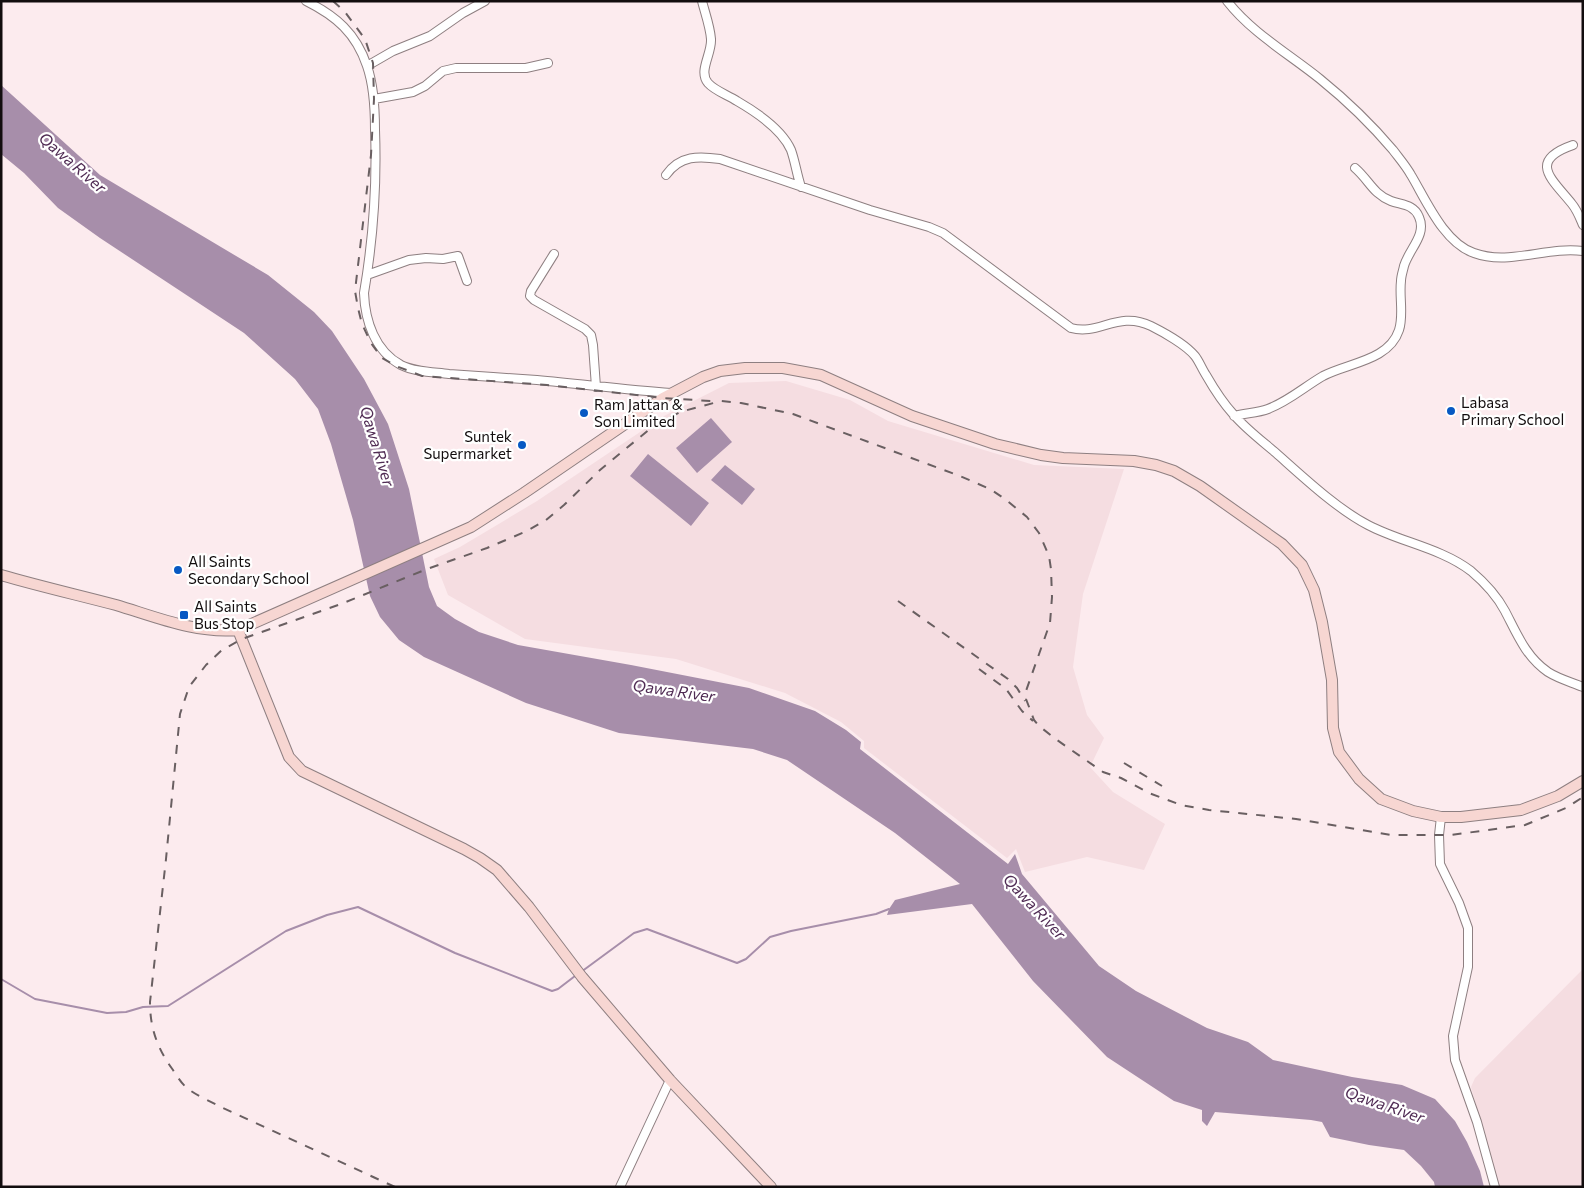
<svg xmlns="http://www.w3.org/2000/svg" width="1584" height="1188" font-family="Commissioner,sans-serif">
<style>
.built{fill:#f5dde1}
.water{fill:#a78eaa}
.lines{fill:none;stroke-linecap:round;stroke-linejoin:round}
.stream{stroke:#a78eaa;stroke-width:2}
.street-casing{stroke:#8e7f81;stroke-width:10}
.secondary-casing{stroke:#8e7f81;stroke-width:12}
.street{stroke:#fff;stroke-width:8}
.secondary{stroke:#f7d6d2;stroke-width:10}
.rail{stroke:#695f61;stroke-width:2;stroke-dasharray:9 9;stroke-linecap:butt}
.poi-dot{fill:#0759c3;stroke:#fff;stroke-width:2}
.labels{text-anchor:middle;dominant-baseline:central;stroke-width:4.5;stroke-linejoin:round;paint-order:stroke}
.poi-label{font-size:15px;fill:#120d0e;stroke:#fff;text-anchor:start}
.water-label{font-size:16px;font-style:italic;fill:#502c54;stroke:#fff}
</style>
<rect width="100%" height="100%" fill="#fcebee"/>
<path class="built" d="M786,381L850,400L888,421L1034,465L1124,469L1083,594L1073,667L1087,715L1104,738L1090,767L1113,792L1165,824L1144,870L1087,857L1025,872L1016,849L1007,858L864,748V741L841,722L785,693L676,659L525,639L448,595L434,559L460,547L537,501L664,416L729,383Z
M1583,969V1187H1498L1471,1087L1475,1078Z"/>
<path class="water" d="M1,85L100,175L268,275L314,312L332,331L364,379L388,424L409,489L429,587L437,606L455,619L479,632L518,645L631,665L749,688L815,711L846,730L861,742L860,749L1008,864L1015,854L1022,874L1099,966L1136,991L1207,1028L1248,1042L1273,1060L1352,1077L1402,1085L1435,1099L1455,1121L1467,1142L1480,1171L1484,1187H1435L1434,1182L1421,1166L1404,1150L1369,1145L1330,1137L1322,1122L1311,1120L1215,1112L1207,1126L1202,1121V1110L1174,1101L1107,1057L1033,981L972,904L887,915L889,909L895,900L960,884L895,833L787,760L753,749L619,733L526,703L424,657L399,640L380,617L370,596L353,520L331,444L318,409L295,379L244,333L100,238L58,208L24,173L1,154Z
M711,418L732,442L697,473L676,448Z
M648,454L709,503L691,526L630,476Z
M725,465L755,489L742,505L711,480Z"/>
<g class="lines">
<path class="stream" d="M581,972L634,933L647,929L737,963L746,959L770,937L791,931L876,914L889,909
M1,979L35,999L107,1013L126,1012L143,1007L168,1006L286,931L327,915L358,907L455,953L552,991L558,989L575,976"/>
<g class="street-casing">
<path id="street" d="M306,1C336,16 356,33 367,66C374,86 375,109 375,130C377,184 373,240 364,293C365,321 375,351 401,365C415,372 433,372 449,374C478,376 508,378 537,380C582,384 626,390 671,393
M702,1C705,13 710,26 711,39C712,54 698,71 708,83C715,91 728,95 737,101C756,112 782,129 791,150C795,161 797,175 801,187
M1227,1C1252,33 1289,54 1320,79C1346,100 1371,124 1393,150C1399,158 1406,166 1411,175C1426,200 1444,243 1474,253C1509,266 1547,246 1583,251
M367,66L393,51L430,36L463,13L485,1
M374,99L413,92L425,86L443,71L456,68H526L548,63
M1573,145C1527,161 1552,179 1572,204C1577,210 1580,218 1583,225
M666,175C680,155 699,156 720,159L870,210L929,227L943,233L1071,328C1099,336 1118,310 1151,326C1163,332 1186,345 1195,356C1199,361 1202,369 1206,375C1214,389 1223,403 1234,415C1246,429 1262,441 1276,453C1302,476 1337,509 1368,525C1400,542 1441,548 1471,571C1484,582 1497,596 1505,611C1517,634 1526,657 1548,672C1559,679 1571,682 1583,687
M554,254L531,291L530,296L534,300L585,329L591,335L593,345L596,387
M367,275L409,260L426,258L443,259L458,256L467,281
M1234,416C1245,413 1258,413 1268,409C1289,401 1304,387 1323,376C1347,363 1389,361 1399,330C1404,315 1399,297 1401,281C1401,276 1403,271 1404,266C1409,249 1427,235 1419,217C1414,204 1401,205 1391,201C1373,194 1369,180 1355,168
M1441,817L1439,835L1440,864L1459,903L1468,928V967L1453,1036L1455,1060L1477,1122L1495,1187
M620,1187L670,1080"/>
</g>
<g class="secondary-casing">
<path id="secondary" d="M1,575C39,586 78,595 116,605C156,617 196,634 238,630L471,527L524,493L663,398L703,377L720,371L745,368H783L821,375L912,416L995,444L1041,455L1063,458L1134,461L1156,465L1174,471L1200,486L1282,544L1302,565L1314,590L1322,622L1332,680L1333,728L1339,752L1359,779L1381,799L1413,811L1441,817H1461L1521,810L1558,796L1583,781
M238,630L289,757L302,771L464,849L480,858L497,870L529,907L582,977L670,1080L771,1187"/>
</g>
<use href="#street" class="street"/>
<use href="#secondary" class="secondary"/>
<path class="rail" d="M333,1L345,12L365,39L373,63L374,99L371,155L355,291L358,308L362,324L371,343L382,358L396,366L422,376L547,385L663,398L711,401
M898,601L1008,679L1017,688L1025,701
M979,669L1006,689L1022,711L1033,721
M1124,763L1162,786
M395,1187L221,1107C210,1101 197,1096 187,1088C181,1083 177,1076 173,1070C157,1048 150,1028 150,1002L166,859L180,714L189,687L206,665L222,650L242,639L341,604L427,569L487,548L527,531L546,520L564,505L600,470L651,428L680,412L721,401L741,403L793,414L960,476L990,489L1005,499L1027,517L1039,533L1049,556L1051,569L1052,597L1050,623L1026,691V699L1034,720L1039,726L1057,740L1103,772L1121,778L1149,793L1181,805L1209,810L1296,819L1391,835H1451L1525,825L1566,808L1583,797"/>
</g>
<g class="poi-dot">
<circle cx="1451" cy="411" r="5"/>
<circle cx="584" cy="413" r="5"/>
<circle cx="522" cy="445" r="5"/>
<circle cx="178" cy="570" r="5"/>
<rect x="179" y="610" width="10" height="10" rx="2.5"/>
</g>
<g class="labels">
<g class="poi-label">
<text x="1461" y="402">Labasa<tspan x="1461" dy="17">Primary School</tspan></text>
<text x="594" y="404">Ram Jattan &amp;<tspan x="594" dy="17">Son Limited</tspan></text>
<text x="512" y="436" text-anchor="end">Suntek<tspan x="512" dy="17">Supermarket</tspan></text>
<text x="188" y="561">All Saints<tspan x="188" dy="17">Secondary School</tspan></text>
<text x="194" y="606">All Saints<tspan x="194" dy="17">Bus Stop</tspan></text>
</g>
<g class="water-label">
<text transform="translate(73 162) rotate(41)">Qawa River</text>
<text transform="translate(378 446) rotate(73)">Qawa River</text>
<text transform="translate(674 690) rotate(8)">Qawa River</text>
<text transform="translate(1035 906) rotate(47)">Qawa River</text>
<text transform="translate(1385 1104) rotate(19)">Qawa River</text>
</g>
</g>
<rect width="1584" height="1188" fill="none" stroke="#120d0e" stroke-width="5"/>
</svg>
